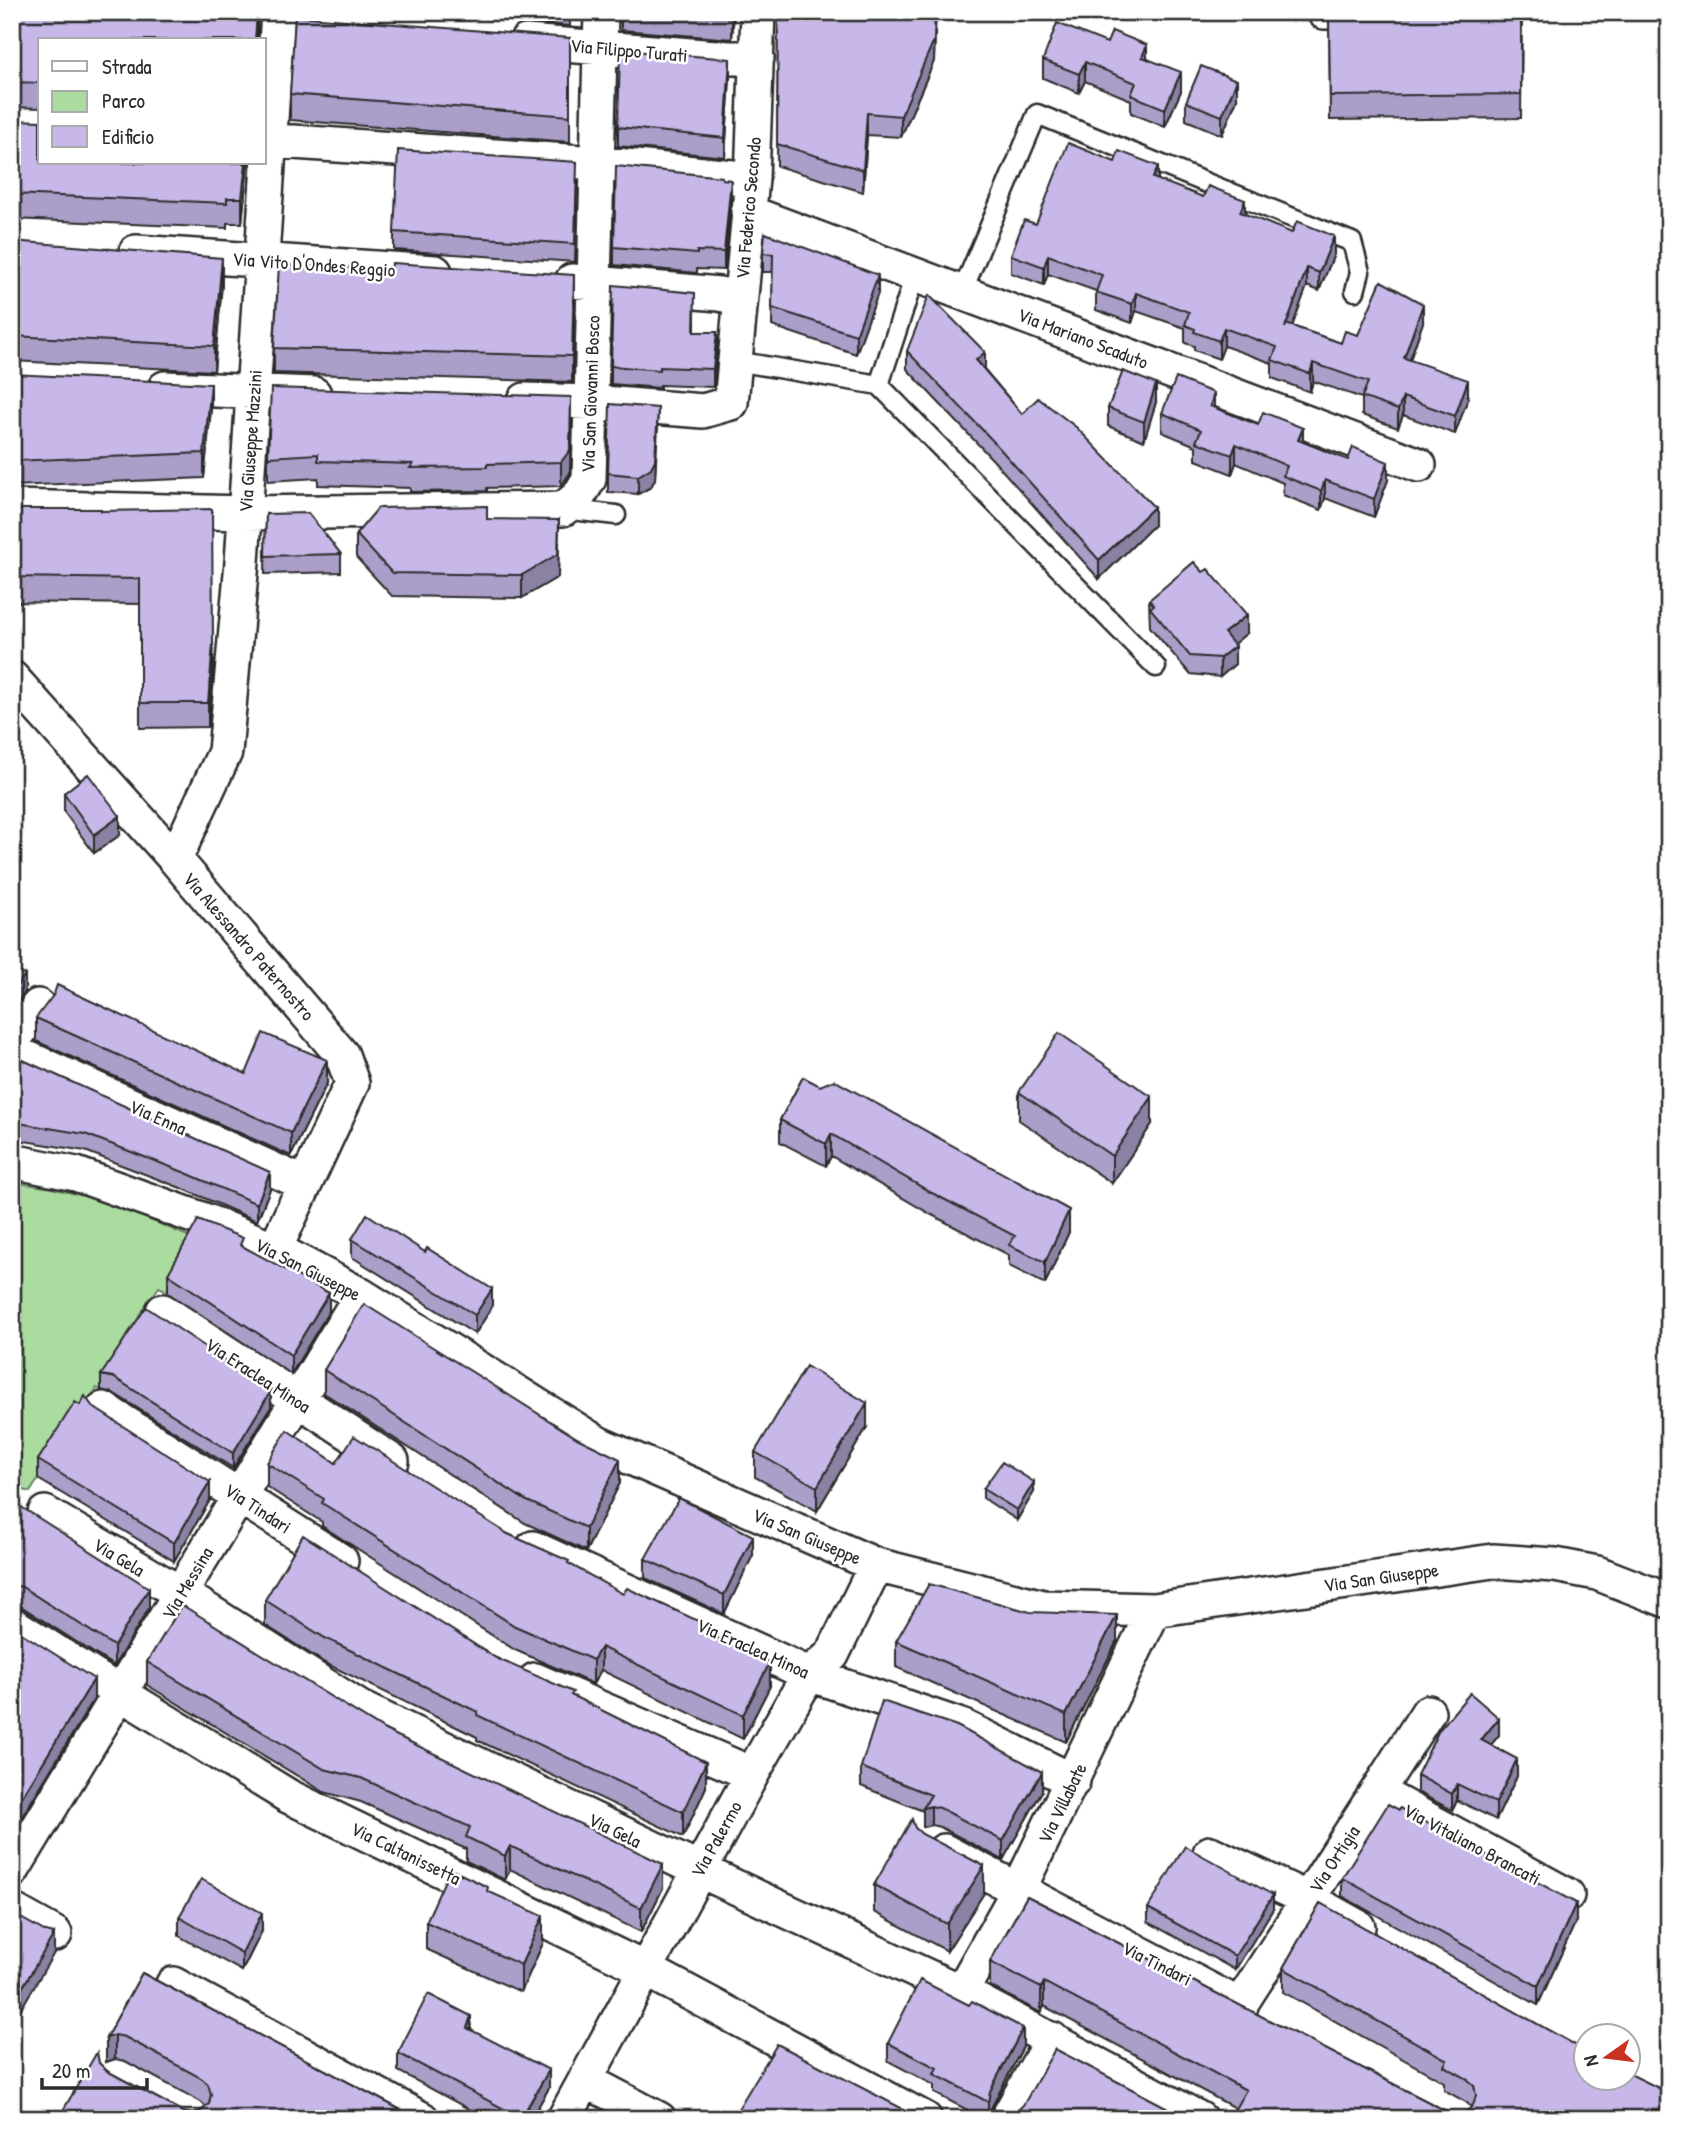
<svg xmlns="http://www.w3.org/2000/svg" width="1681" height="2131" font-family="'Patrick Hand',sans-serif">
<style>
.green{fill:#a9dc9e;stroke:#6a8464;stroke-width:2}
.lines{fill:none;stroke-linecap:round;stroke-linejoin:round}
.lane-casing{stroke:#2b2b2b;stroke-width:23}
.street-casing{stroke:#2b2b2b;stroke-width:38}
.lane{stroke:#fff;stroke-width:18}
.street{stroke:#fff;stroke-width:33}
.wall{fill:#ab9ec8;stroke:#2b2b2b;stroke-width:2}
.shaded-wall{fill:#8b81a3;stroke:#2b2b2b;stroke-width:2}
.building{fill:#c7b8e9;stroke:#2b2b2b;stroke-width:2}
.labels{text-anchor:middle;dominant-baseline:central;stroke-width:5;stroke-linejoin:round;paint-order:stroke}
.street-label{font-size:19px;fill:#2b2b2b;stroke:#fff}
</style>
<rect width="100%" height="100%" fill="#fff"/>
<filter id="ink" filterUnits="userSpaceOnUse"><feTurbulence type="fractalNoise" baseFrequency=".0143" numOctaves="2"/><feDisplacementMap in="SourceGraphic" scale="14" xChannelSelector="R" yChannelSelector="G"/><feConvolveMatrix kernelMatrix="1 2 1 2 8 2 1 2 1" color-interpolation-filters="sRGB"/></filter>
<g filter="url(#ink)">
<path class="green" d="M12,1182L52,1188L111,1203L197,1240L169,1292L159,1287L140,1315L146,1322L102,1391L97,1388L30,1492L12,1486Z"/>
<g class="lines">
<g class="lane-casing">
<path id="lane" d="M915,275L879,385L1156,667
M962,292L1037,114L1352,242L1360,272L1355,291
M735,361L879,385
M563,509L616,515"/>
</g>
<g class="street-casing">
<path id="street" d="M1324,12H1423
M526,42L729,58H757
M264,140L597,163L752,179
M748,212L1419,465
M136,252L435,272
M572,281L719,294L740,298
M165,388L314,394
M525,400L590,402L703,411L731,403L752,179L758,12
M12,507L245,513L563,509L578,497L589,479L601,12
M12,678L175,859L342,1055L352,1083L275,1249
M175,859L225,752L242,562L278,12
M12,1042L38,1006
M12,1051L305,1184
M12,1161L76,1174L204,1220L275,1249L361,1295L599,1444L876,1565L1043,1607L1154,1610L1493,1561L1555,1565L1597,1573L1669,1601
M163,1311L392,1461
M103,1409L341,1561
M45,1513L180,1593L360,1708L699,1870L961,1992L1200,2119
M533,1548L809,1674L964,1727L1073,1781
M12,1624L120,1693L288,1796L645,1969L925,2119
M535,1680L752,1774
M1377,1792L1567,1895
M944,1851L1241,2006
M1210,1853L1308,1899L1358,1927
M12,1871L361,1295
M12,1910L55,1934
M173,1984L422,2119
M961,1992L1018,1891L1154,1610
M1240,2005L1428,1712
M585,2080L659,2119
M564,2119L752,1774L809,1674L832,1655L876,1565
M1007,2119L1052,2039"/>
</g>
<use href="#lane" class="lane"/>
<use href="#street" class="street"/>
</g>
<path class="wall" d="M12,12L257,14V40H40V108L12,107Z
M406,12H570V26Z
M621,12H734L732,39L621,30Z
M778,12H936L934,61L901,137L867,135L863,192L777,166Z
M1522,12L1521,118L1330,120L1329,16Z
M570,38V142L290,120V94Z
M1147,58L1181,91L1165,127L1131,113V100L1085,81L1079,93L1043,78V60Z
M730,77L725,157L618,146V127Z
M1237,99L1222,135L1186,120V102Z
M12,120L40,163H248L242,223H227V228L12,219Z
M722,179L731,198L724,270L697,269V273L614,265V247Z
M1158,180L1245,214L1334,254L1319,291L1307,286L1292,326L1341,343L1358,335L1423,322L1410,360L1468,398L1455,434L1403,415L1398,428L1362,415V398L1313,381L1310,392L1272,378V363L1224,346L1219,359L1194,350V346L1185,343V328L1136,311L1132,323L1096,310V291L1048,274L1044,285L1011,273V255L1036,224Z
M577,181L575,262L394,250V232Z
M765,233L878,293L856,354L772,326L773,272H763V253Z
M12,241L222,284L214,371L12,361Z
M574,301L572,382L274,373V348Z
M695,311V332L717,351L713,387L660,385V388L611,384V366Z
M907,351L985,370L1022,414L1154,525L1099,579L993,460L907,369Z
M12,374L211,409L204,478L12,486Z
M1156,402L1144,441L1108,426V408Z
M1214,408L1303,442L1388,480L1374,517L1325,498L1321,510L1283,495V483L1236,463L1232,474L1196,460V446L1162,432V413Z
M571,421L570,473L561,486L487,488V491L410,492V488L318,485V478L268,481V457Z
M658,427L655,479L651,487L638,494L608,492V473Z
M12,509L101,511L213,669L208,727L140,728V604L12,602Z
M266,514L341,554V572L265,574Z
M487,519L559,543L558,577L522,598L392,596L356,557V534Z
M1149,600L1247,633L1233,644L1235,664L1220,677L1190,674L1150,627Z
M64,793L120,835L94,853L64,812Z
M36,1018L246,1074L327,1083L291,1156L36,1041Z
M12,1055L270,1189L257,1221L186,1190L85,1151L12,1139Z
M803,1077L1069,1232L1045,1284L1009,1266V1255L932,1215L831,1156L826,1166L780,1142V1120Z
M1019,1092L1152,1124L1112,1183L1019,1120Z
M352,1239L492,1307L475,1334L352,1257Z
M243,1247L329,1311L291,1374L168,1293V1274Z
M324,1370L620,1483L586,1551L525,1523L324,1393Z
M101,1375L271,1407L233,1468L113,1393L101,1390Z
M93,1407L210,1500L174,1561L38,1479V1460Z
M867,1427L817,1511L755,1477V1452Z
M267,1463H336L508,1534L569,1564L623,1594L707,1633L770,1686L743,1739L601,1670L593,1684L515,1650L322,1526V1522L267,1487Z
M983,1489L1034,1492L1017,1520L983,1498Z
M12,1507L149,1608L114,1666L22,1607L12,1605Z
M753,1555L724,1614L645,1578V1559Z
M265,1600L496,1658L573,1696L706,1787L683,1837L477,1740V1737L325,1663L265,1625Z
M896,1641H1117L1066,1742L896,1667Z
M147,1662L385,1730L663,1888L641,1932L510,1869L505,1880L466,1861V1849L361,1802L324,1792L147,1685Z
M1499,1735L1491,1745L1517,1776L1496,1820L1457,1800L1452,1810L1417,1792V1775Z
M861,1767L1042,1791L1003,1860L940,1827L931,1825L923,1827V1811L861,1786Z
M1399,1810L1576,1921L1538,2005L1342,1896V1878Z
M915,1828L984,1893L947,1951L874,1912V1885Z
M1027,1896L1448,2112L1458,2114L1468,2111L1471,2107L1466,2102L1444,2090V2082L1283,1992V1968L1320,1903L1577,2046L1586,2049V2078H1628V2073L1669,2093V2119H1229L1235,2108L1044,2006L1041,2013L990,1986V1962Z
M1148,1908L1273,1909L1235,1970L1148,1922Z
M179,1917L262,1931L242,1971L179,1936Z
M426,1922L543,1943L521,1992L426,1949Z
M142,1973L418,2119H58L99,2063L107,2071L183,2112L193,2114L201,2111L206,2107L201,2102L125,2061L115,2059L106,2062V2038Z
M969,2005L1023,2047L990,2110L988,2119H985L934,2093V2085L888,2061V2043Z
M398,2053L549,2088L531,2119H487L398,2071Z"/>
<path class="shaded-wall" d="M732,12H734L732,39Z
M935,12L934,61L901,137V116Z
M1147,45V64L1142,57Z
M730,59V77L725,157V138Z
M1085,62V81L1079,93V74Z
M1181,72V91L1165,127V109Z
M1237,80V99L1222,135V116Z
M867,113V135L863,192V170Z
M246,163H248L242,223V198Z
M1158,166V184L1153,178Z
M731,180V198L724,270V252Z
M1245,200V218L1240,212Z
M1334,236V254L1319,291V273Z
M1048,255V274L1044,285V267Z
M222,258V284L214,371V346Z
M1307,268V286L1285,346V328Z
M574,275V301L572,382V356Z
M878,275V293L856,354V335Z
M1136,293V311L1132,323V304Z
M1423,304V322L1404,376V358Z
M1224,328V346L1219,359V341Z
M717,332V351L713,387V369Z
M12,336H13L12,361Z
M985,352V370L976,360Z
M1313,363V381L1310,392V374Z
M1468,380V398L1455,434V416Z
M211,384V409L204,478V453Z
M1156,384V402L1144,441V422Z
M1214,393V411L1210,406Z
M571,397L570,473L561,486V462Z
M1403,397V415L1398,428V410Z
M658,408L655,479L651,487L638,494V476Z
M1303,428V446L1298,440Z
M1236,444V463L1232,474V455Z
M1388,462V480L1374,517V499Z
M1325,480V498L1321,510V491Z
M1154,507V525L1099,579V560Z
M559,520L558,577L522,598V575Z
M1247,615V633L1224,652V633Z
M213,644V669L208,727V703Z
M1235,646V664L1220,677V658Z
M120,816V835L94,853V835Z
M25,975V992L12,1010V992Z
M327,1060V1083L291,1156V1133Z
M1152,1097V1124L1112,1183V1156Z
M831,1134V1156L826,1166V1144Z
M270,1172V1189L257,1221V1204Z
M1069,1210V1232L1045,1284V1262Z
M492,1289V1307L475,1334V1315Z
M329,1293V1311L291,1374V1355Z
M271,1391V1407L233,1468V1453Z
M867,1403V1427L817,1511V1487Z
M620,1459V1483L586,1551V1528Z
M210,1482V1500L174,1561V1543Z
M1034,1482V1492L1017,1520V1510Z
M753,1536V1555L724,1614V1595Z
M149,1588V1608L114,1666V1646Z
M1117,1615V1641L1066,1742V1715Z
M601,1647V1670L593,1684V1660Z
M770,1662V1686L743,1739V1715Z
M94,1679V1699L12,1833V1813Z
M1499,1718V1735L1481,1757V1740Z
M1517,1759V1776L1496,1820V1803Z
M706,1762V1787L683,1837V1812Z
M1042,1772V1791L1003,1860V1841Z
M1457,1784V1800L1452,1810V1794Z
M931,1806V1825L923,1827V1808Z
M510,1846V1869L505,1880V1856Z
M663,1864V1888L641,1932V1908Z
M984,1866V1893L947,1951V1924Z
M1273,1895V1909L1235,1970V1956Z
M1576,1903V1921L1538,2005V1986Z
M262,1913V1931L242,1971V1953Z
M543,1916V1943L521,1992V1965Z
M54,1934V1953L12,2024V2005Z
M1044,1982V2006L1041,2013V1988Z
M471,2016V2035L467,2028Z
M1023,2028V2047L990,2110L988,2119V2102L990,2091Z
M115,2035V2059L106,2062V2038Z
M549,2070V2088L531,2119H521Z"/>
<path class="building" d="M12,12H228L257,14L255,40H40V83L12,82Z
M672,12H732V17Z
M778,12H935L934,40L901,116L867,113L863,170L777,144Z
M1449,12H1521V94L1330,96L1329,16Z
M295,16L570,38V116L290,94Z
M1057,23L1107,43L1112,31L1147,45L1142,57L1181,72L1165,109L1131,95L1136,83L1085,62L1079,74L1043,60Z
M620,50L730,59L725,138L618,127Z
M1201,66L1237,80L1222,116L1186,102Z
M12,120L40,121V163H246L242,198H227V203L12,194Z
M1068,143L1115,162L1119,151L1158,166L1153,178L1203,197L1208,186L1245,200L1240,212L1292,233L1297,221L1334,236L1319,273L1307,268L1285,328L1286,324L1341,343L1345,331L1358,335L1381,281L1423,304L1404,358L1468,380L1455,416L1403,397L1398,410L1362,397L1368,382L1313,363L1310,374L1272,360L1277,347L1224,328L1219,341L1194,332L1195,329L1185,325L1189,312L1136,293L1132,304L1096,292L1102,275L1048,255L1044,267L1011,255L1024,220L1036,224Z
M398,150L577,162L575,244L394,232Z
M616,166L722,177V179L731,180L724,252L697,251V254L614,247Z
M765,233L878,275L856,335L772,308L773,254L763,253Z
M12,241L222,258L214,346L12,336Z
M392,263L574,275L572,356L274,348L279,265L391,269Z
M613,285L695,293L694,332H717L713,369L660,367V370L611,366Z
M929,295L985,352L976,360L1022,414L1038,398L1076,427L1154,507L1099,560L993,441L907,351Z
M1123,371L1156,384L1144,422L1108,408Z
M12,374L211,384L204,453L12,461Z
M1176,378L1214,393L1210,406L1258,425L1263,412L1303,428L1298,440L1348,460L1353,447L1388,462L1374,499L1325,480L1321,491L1283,476L1287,466L1236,444L1232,455L1196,442L1201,430L1162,413Z
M271,388L571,397L570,450L561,462L487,464V467L410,468L413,464L318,461V454L268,457Z
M610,404L658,408L655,460L651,468L638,476L608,473Z
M487,506V519L559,520L558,554L522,575L392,573L356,534L378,508Z
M12,509H101V511L212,509L213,644L208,703H140V579L12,577Z
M308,513L341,554L265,556L266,514Z
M1194,562L1203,572L1208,569L1247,615L1224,633L1235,646L1220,658L1190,656L1150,608L1154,605L1149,600Z
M88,774L120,816L94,835L64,793Z
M12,969L25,975L12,992Z
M57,985L246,1074L263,1033L327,1060L291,1133L36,1018L54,994Z
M1059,1033L1152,1097L1112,1156L1019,1092Z
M12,1055L270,1172L257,1204L186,1173L85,1134L12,1122Z
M803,1077L820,1086L834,1080L1069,1210L1045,1262L1009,1245L1015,1236L932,1193L831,1134L826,1144L780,1120Z
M367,1214L425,1252L427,1248L492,1289L475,1315L352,1239Z
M198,1220L243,1238L240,1245L329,1293L291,1355L168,1274Z
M364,1304L577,1438L620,1459L586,1528L525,1500L324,1370Z
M146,1307L271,1391L233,1453L113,1377L101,1375Z
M806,1366L867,1403L817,1487L755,1452Z
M85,1396L93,1407L210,1482L174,1543L38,1460L75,1402L80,1405Z
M287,1430L336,1463L354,1436L508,1534L569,1561L568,1563L623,1594L627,1588L707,1625L704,1632L770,1662L743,1715L601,1647L593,1660L515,1626L322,1503L324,1499L267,1463Z
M1002,1462L1034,1482L1017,1510L983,1489Z
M679,1498L753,1536L724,1595L645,1559Z
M15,1503L149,1588L114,1646L22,1587L12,1585V1507Z
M303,1535L496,1658L573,1692L571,1695L706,1762L683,1812L477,1715L478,1712L325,1638L265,1600Z
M929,1584L1030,1612L1117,1615L1066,1715L896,1641Z
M182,1605L385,1730L663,1864L641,1908L510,1846L505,1856L466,1837L470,1827L361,1778L324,1769L147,1662Z
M12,1627L94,1679L12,1813Z
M1470,1693L1499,1718L1481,1740L1517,1759L1496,1803L1457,1784L1452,1794L1417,1775L1439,1730Z
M882,1701L957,1726L1042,1772L1003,1841L940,1808L931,1806L923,1808L931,1795L861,1767Z
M1388,1804L1399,1810L1400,1808L1576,1903L1538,1986L1342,1878Z
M912,1819L915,1828L922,1834L984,1866L947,1924L874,1885Z
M1185,1846L1273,1895L1235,1956L1148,1908Z
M450,1869L488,1887L487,1891L543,1916L521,1965L426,1922Z
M201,1879L262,1913L242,1953L179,1917Z
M1027,1896L1448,2112L1458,2114L1468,2111L1474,2103L1476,2095L1474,2085L1466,2078L1444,2066L1447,2060L1283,1968L1320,1903L1577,2046L1586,2049V2078H1628V2073L1669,2093V2119H1229L1246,2090L1044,1982L1041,1988L990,1962Z
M12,1913L46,1932L54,1934L12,2005Z
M142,1973L418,2119H58L97,2052L99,2063L107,2071L183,2112L193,2114L201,2111L209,2104L211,2094L208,2084L201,2078L125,2037L115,2035L106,2038Z
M920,1980L969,2005L972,2001L1023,2028L990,2091L988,2102L934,2074L937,2068L888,2043Z
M428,1994L471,2016L467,2028L549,2070L521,2118L398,2053Z
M777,2044L905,2110L901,2119H732Z
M1055,2049L1189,2119H1016L1020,2112L1017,2111L1024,2104Z"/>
</g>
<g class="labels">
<g class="street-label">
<text transform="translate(629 50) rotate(5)">Via Filippo Turati</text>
<text transform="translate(748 208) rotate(-85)">Via Federico Secondo</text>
<text transform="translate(314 264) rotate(4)">Via Vito D'Ondes Reggio</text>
<text transform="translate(1083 338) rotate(21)">Via Mariano Scaduto</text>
<text transform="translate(590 394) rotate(-88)">Via San Giovanni Bosco</text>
<text transform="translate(250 441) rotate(-86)">Via Giuseppe Mazzini</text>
<text transform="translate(249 946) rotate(49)">Via Alessandro Paternostro</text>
<text transform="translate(158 1117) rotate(24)">Via Enna</text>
<text transform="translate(308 1269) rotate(27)">Via San Giuseppe</text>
<text transform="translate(258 1375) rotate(33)">Via Eraclea Minoa</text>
<text transform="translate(258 1508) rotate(33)">Via Tindari</text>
<text transform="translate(807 1536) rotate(23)">Via San Giuseppe</text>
<text transform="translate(119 1557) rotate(31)">Via Gela</text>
<text transform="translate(1381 1577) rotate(-8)">Via San Giuseppe</text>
<text transform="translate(187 1583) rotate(-59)">Via Messina</text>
<text transform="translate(753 1648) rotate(24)">Via Eraclea Minoa</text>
<text transform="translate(1062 1803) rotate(-64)">Via Villabate</text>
<text transform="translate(615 1830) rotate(26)">Via Gela</text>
<text transform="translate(716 1839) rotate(-61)">Via Palermo</text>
<text transform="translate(1472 1844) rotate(28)">Via Vitaliano Brancati</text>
<text transform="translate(406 1853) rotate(26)">Via Caltanissetta</text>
<text transform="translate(1334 1859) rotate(-57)">Via Ortigia</text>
<text transform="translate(1157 1963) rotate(27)">Via Tindari</text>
</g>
</g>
<rect width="1681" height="2131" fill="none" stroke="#fff" stroke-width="42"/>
<rect x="21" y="21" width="1639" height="2089" fill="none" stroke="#2b2b2b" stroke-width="2.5" filter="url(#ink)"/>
<rect x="38" y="38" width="228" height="126" fill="#ffffff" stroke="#aaaaaa" stroke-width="2"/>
<rect x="52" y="61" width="35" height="10" fill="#ffffff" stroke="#aaaaaa" stroke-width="2"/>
<text x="102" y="74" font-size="21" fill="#2b2b2b">Strada</text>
<rect x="52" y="91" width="35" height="21" fill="#a9dc9e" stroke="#aaaaaa" stroke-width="2"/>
<text x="102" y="108" font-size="21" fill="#2b2b2b">Parco</text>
<rect x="52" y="126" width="35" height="21" fill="#c7b8e9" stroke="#aaaaaa" stroke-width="2"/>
<text x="102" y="144" font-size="21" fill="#2b2b2b">Edificio</text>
<g transform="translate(1607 2057) rotate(256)"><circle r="33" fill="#ffffff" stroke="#aaaaaa" stroke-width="2"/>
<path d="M0-5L12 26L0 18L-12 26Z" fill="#c8321e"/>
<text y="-10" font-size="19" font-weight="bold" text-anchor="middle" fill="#2b2b2b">N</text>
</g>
<path d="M42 2078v10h105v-10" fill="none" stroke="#2b2b2b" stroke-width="3.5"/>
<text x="52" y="2078" font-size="21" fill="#2b2b2b" stroke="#ffffff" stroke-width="5" paint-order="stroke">20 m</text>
</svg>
